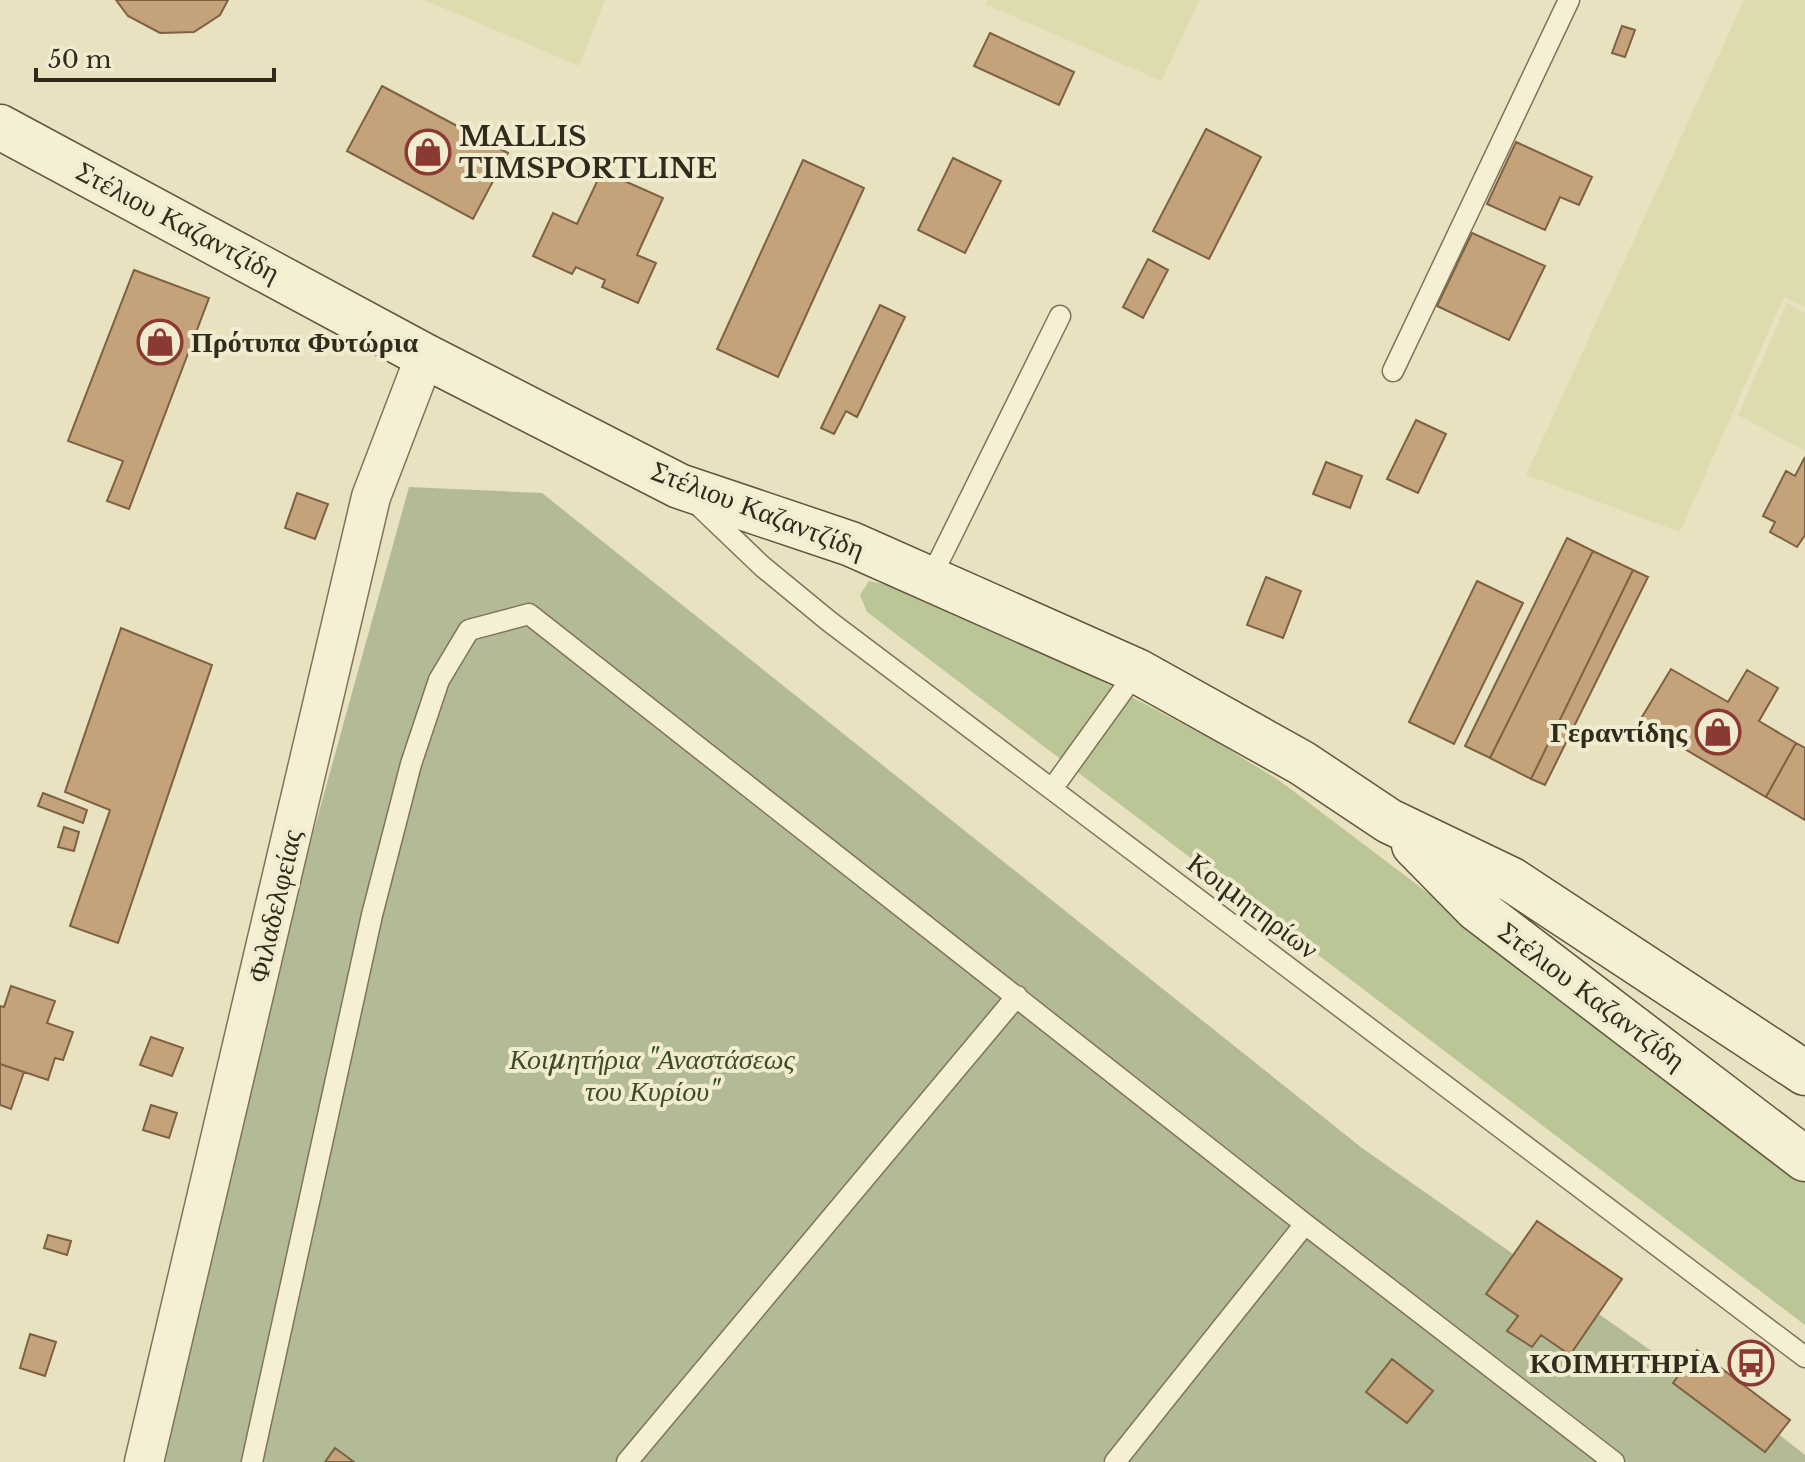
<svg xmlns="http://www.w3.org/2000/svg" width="1805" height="1462" font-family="'Libre Baskerville',serif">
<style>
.farmland{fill:#dedcaf}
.green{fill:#bac696}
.cemetery{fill:#b2bb95}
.building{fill:#c4a27a;stroke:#7d6142;stroke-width:2}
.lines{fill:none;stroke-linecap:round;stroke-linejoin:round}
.service-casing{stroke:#81735a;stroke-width:23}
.minor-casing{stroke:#81735a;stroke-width:41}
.secondary-casing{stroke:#62553d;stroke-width:47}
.service{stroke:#f5efd3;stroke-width:20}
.minor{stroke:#f5efd3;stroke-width:38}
.secondary{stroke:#f5efd3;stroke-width:44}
.labels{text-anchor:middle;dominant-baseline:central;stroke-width:8;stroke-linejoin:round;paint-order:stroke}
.poi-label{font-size:28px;font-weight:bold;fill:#322a1d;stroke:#f1eccf;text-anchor:start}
.street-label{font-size:28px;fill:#322a1d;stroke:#f1eccf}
.park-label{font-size:28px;font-style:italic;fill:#3e4c25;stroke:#f1eccf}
</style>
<rect width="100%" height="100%" fill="#e9e2c1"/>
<path class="farmland" d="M424,0H605L579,66Z
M988,0H1200L1161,81L985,4Z
M1744,0H1805V307L1784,297L1680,532L1526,475Z
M1787,303L1805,313V451L1738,415Z"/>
<path class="green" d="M869,581L887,585L1092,676L1215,741L1280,781L1805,1178V1325L867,612L860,595Z"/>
<path class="cemetery" d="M409,487L542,493L1362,1148L1680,1371L1768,1426L1805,1455V1462H160L309,848Z"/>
<path class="building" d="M116,0H228L220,15L194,32L160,33L128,16Z
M1622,26L1635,30L1625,57L1612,53Z
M990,33L1074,72L1059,105L974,66Z
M382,86L508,153L473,219L347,151Z
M1206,129L1261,157L1209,259L1153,231Z
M1516,142L1592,177L1579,205L1560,197L1545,230L1487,204Z
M953,158L1001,181L965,253L918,230Z
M803,160L864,188L778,377L717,349Z
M602,171L663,198L637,255L656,263L638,303L602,287L605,280L576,267L572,274L533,256L553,213L577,224Z
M1472,233L1545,266L1509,340L1437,306Z
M1148,259L1168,270L1143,318L1123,307Z
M134,270L209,298L129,509L107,501L123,461L68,441Z
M880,305L905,317L857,417L846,411L834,434L821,428Z
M1416,420L1446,434L1418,493L1387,479Z
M1805,457V535L1797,547L1770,532L1775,522L1763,516L1786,471L1795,476Z
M1326,462L1362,476L1350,508L1313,494Z
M297,493L328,504L315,539L285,528Z
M1567,538L1593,551L1490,758L1465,746Z
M1593,551L1633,570L1531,779L1490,758Z
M1633,570L1648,577L1545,785L1531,779Z
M1266,577L1301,591L1283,638L1247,625Z
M1477,581L1523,603L1454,744L1409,722Z
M121,628L212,665L118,943L70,926L110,810L65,792Z
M1671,669L1728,702L1747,670L1778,688L1759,721L1796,743L1766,797L1639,722Z
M1796,743L1805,748V820L1766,797Z
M43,793L87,810L83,823L38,806Z
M64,827L79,832L74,851L58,847Z
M11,986L55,1001L47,1023L73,1032L63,1060L55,1058L48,1080L0,1064V1006L4,1007Z
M151,1037L183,1048L172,1076L140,1065Z
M0,1064L24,1072L11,1109L0,1105Z
M151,1105L177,1113L169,1138L143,1130Z
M1537,1221L1622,1279L1570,1355L1541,1335L1532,1347L1507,1331L1518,1316L1486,1294Z
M48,1235L71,1241L67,1255L44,1248Z
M30,1334L56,1342L45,1376L20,1368Z
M1697,1350L1790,1420L1765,1452L1673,1383Z
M1392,1359L1433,1391L1407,1423L1366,1392Z
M335,1448L354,1462H325Z"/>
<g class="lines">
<g class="service-casing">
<path id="service" d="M1393,371L1569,0
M696,503L763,567L830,622L1805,1357
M930,579L1060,316
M1052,789L1137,671
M252,1462L372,915L411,764L439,680L469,630L529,614L1305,1224L1614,1462
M627,1462L1017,996
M1115,1462L1305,1224"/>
</g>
<g class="minor-casing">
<path id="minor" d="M144,1462L371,497L425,356"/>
</g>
<g class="secondary-casing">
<path id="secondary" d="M0,127L425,356L679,486L851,544L1137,671L1302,763L1389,821L1512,880L1805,1073
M1414,845L1477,909L1805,1159"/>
</g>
<use href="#service" class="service"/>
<use href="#minor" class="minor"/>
<use href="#secondary" class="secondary"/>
</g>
<defs>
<g id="shop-ring" transform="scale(2.3)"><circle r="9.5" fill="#f1eccf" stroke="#8a3a30" stroke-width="1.5"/><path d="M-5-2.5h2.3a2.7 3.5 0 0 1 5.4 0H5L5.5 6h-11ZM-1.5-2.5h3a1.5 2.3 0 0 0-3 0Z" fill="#8a3a30"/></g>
<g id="bus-ring" transform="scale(2.3)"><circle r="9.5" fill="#f1eccf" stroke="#8a3a30" stroke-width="1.5"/><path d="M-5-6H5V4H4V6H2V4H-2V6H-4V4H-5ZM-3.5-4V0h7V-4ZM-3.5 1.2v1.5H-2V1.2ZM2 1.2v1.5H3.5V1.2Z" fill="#8a3a30"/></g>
</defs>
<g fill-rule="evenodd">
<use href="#shop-ring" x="428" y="152"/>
<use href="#shop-ring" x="160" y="342"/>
<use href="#shop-ring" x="1718" y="732"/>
<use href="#bus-ring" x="1751" y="1363"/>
</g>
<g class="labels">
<g class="poi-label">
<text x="459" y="136">MALLIS<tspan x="459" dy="32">TIMSPORTLINE</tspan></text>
<text x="191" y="342">Πρότυπα Φυτώρια</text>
<text x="1687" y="732" text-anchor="end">Γεραντίδης</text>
<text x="1720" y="1363" text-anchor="end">ΚΟΙΜΗΤΗΡΙΑ</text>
</g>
<g class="street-label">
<text transform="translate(178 222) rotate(28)">Στέλιου Καζαντζίδη</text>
<text transform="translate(758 510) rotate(21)">Στέλιου Καζαντζίδη</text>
<text transform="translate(275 906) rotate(-77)">Φιλαδελφείας</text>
<text transform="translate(1253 906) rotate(37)">Κοιμητηρίων</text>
<text transform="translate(1592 996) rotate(37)">Στέλιου Καζαντζίδη</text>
</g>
<g class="park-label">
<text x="652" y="1059">Κοιμητήρια "Αναστάσεως<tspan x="652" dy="32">του Κυρίου"</tspan></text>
</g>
</g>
<path d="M36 68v12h238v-12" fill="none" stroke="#322a1d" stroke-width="4"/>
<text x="48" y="68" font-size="24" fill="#322a1d" stroke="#f1eccf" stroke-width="6" paint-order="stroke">50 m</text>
</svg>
